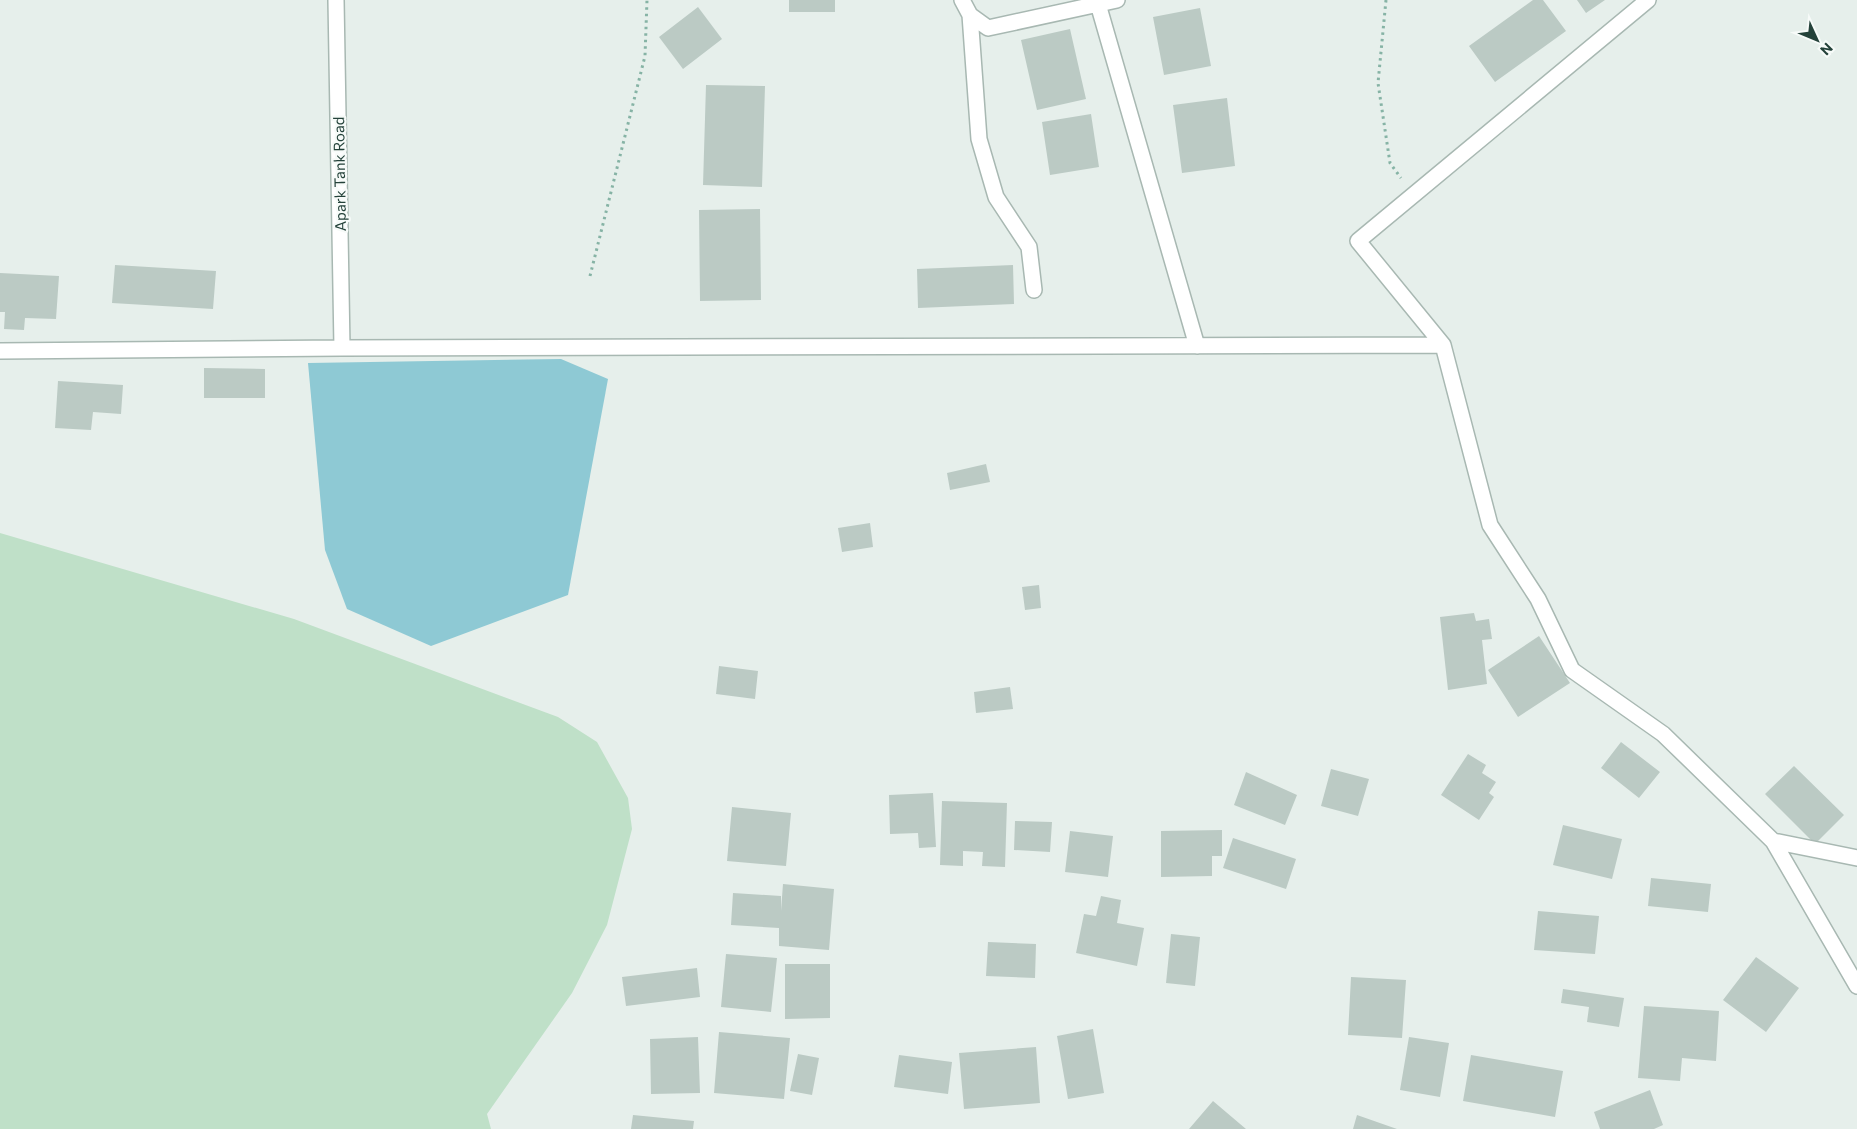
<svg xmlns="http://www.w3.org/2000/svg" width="1857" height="1129" font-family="Commissioner,sans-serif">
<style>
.green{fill:#bfe0c8}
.water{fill:#8ec9d4}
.building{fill:#bbcac4}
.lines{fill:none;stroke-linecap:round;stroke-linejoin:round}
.street-casing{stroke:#a8b8b2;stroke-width:18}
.path{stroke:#86b3a5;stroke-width:3;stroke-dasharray:2.5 4;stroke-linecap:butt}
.street{stroke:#fff;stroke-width:15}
.labels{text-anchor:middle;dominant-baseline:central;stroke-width:4.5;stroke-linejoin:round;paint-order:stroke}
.street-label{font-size:15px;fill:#24423a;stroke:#f7fbf9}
</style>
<rect width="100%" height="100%" fill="#e6efeb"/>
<path class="green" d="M0,533L294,619L558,717L597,742L628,798L632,829L607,925L572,993L487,1114L491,1129H0Z"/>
<path class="water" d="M561,359L608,379L568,595L431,646L347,609L325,550L308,363Z"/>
<path class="building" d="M789,0H835V12H789Z
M1533,0H1543L1566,31L1495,82L1469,46Z
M1577,0H1605L1586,13Z
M698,7L722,39L683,69L659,37Z
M1200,8L1211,66L1164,75L1153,17Z
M1070,29L1086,99L1037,110L1021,40Z
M706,85L765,86L762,187L703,185Z
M1227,98L1235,166L1182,173L1173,105Z
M1091,114L1099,167L1050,175L1042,122Z
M760,209L761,300L700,301L699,210Z
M115,265L216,271L213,309L112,303Z
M1013,265L1014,304L918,308L917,269Z
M0,273L59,276L56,319L25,318L24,330L4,329L5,312H0Z
M204,368L265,369V398H204Z
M58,381L123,385L121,414L93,412L91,430L55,428Z
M986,464L990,482L950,490L947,473Z
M870,523L873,547L842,552L838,528Z
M1039,585L1041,608L1025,610L1022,587Z
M1474,613L1476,621L1489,619L1492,639L1482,640L1487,684L1448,690L1440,617Z
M1539,636L1570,683L1518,717L1488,670Z
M719,666L758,671L755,699L716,694Z
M1010,687L1013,709L976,713L974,692Z
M1621,742L1660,772L1639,798L1601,768Z
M1468,754L1486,765L1482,773L1496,782L1489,793L1494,797L1479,820L1441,795Z
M1794,766L1844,815L1815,844L1765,794Z
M1331,769L1369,779L1358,816L1321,806Z
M1246,772L1297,795L1285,825L1234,805Z
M933,793L936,847L919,848L918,833L890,834L889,795Z
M942,801L1007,803L1005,867L982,866L983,852L963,851V866L940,865Z
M732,807L791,813L786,866L727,861Z
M1015,821L1052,822L1050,852L1014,850Z
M1563,825L1622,839L1612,879L1553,865Z
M1222,830V856H1212V876L1161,877V831Z
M1070,831L1113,836L1108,877L1065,872Z
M1233,838L1296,859L1286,889L1223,868Z
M1651,878L1711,884L1708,912L1648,906Z
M783,884L834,889L829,950L779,946V928L731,925L733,893L781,896V911Z
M1101,896L1121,900L1117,923L1144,928L1137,966L1076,953L1084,914L1096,916Z
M1538,911L1599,916L1595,954L1534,950Z
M1171,934L1200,937L1195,986L1166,983Z
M988,942L1036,944L1035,978L986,976Z
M726,954L777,958L771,1012L721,1007Z
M1756,957L1799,988L1766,1032L1723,1000Z
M785,964H830V1018L785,1019Z
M697,968L700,997L626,1006L622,977Z
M1351,977L1406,980L1402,1038L1348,1035Z
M1563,989L1624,998L1619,1027L1587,1022L1589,1007L1561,1003Z
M1644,1006L1719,1011L1716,1061L1682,1058L1680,1081L1638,1078Z
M1093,1029L1104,1093L1068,1099L1057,1036Z
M719,1032L790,1038L784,1099L714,1093Z
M698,1037L700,1093L651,1094L650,1039Z
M1409,1037L1449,1043L1440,1097L1400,1090Z
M1036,1047L1040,1103L964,1109L959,1053Z
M798,1054L819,1058L812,1095L790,1091Z
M899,1055L952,1062L948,1094L894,1087Z
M1471,1055L1563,1071L1555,1117L1463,1101Z
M1650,1090L1663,1125L1654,1129H1600L1594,1112Z
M1213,1101L1246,1129H1189Z
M633,1115L694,1121L693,1129H631Z
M1357,1115L1397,1129H1353Z"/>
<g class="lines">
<g class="street-casing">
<path id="street" d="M336,0L342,348
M962,0L970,15L988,28L1117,0
M1098,4L1197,346
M970,15L979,139L996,197L1029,247L1034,290
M1443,345L1490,525L1538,599L1572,670L1663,734L1773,841L1857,986
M0,351L342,348L1443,345L1358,241L1648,0
M1773,841L1857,858"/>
</g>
<path class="path" d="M1386,0L1378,83L1390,163L1401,178
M590,276L645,56L647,0"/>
<use href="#street" class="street"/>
</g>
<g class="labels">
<g class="street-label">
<text transform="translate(339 174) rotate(-91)">Apark Tank Road</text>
</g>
</g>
<g transform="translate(1817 40) rotate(134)" stroke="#f7fbf9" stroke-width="4" paint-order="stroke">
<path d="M0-4L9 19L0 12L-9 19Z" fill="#24423a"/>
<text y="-8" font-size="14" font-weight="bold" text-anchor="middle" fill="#24423a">N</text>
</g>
</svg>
